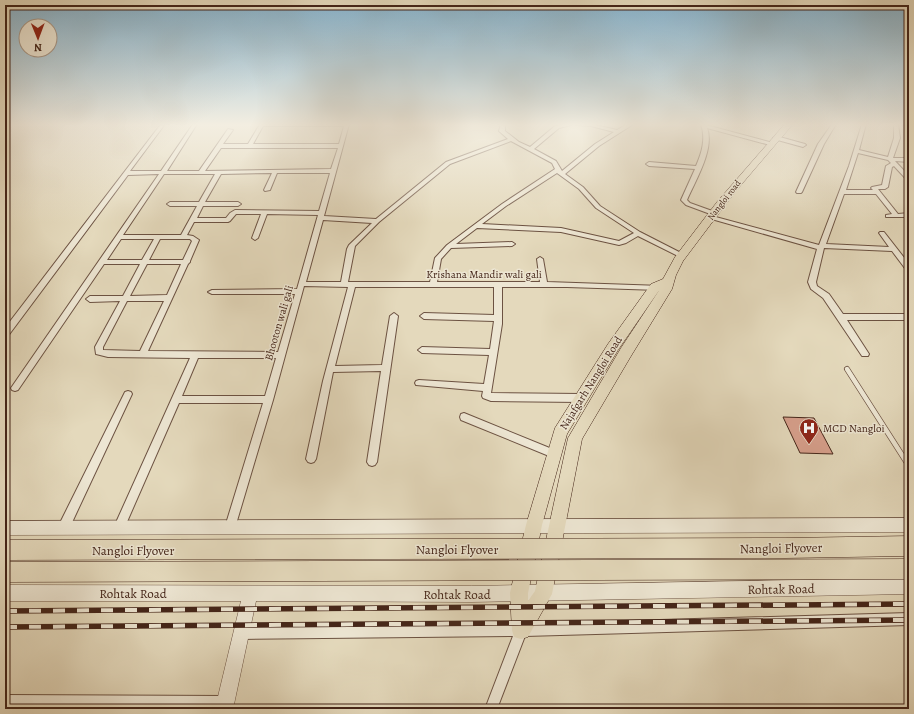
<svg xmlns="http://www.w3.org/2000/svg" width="914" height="714" font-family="Alegreya,serif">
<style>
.building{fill:#d8a08d;stroke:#442519}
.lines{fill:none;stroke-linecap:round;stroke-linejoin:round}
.service-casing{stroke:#6c5242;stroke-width:6}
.minor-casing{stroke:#6c5242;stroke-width:2}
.tertiary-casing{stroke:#6c5242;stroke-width:1}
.primary-casing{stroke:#442519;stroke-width:1}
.service{stroke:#ede6d3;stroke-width:4.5}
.minor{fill:#ede6d3;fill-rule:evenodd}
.tertiary{fill:#ede6d3;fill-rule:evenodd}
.primary{fill:#e4d9bc;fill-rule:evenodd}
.rail-casing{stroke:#442519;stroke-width:5.5}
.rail{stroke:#ede6d3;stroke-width:4;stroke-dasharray:12;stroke-linecap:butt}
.trunk-bridge-casing{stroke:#442519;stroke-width:21;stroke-linecap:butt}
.trunk-bridge{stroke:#e4d9bc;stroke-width:20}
.labels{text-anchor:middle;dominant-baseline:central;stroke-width:3;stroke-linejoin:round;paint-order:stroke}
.far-street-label{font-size:9px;fill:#442519;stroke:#ede6d3}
.street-label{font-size:11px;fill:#442519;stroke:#ede6d3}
.poi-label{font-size:11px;fill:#442519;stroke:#ede6d3;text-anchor:start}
.near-street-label{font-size:13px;fill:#442519;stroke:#ede6d3}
</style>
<rect width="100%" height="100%" fill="#e4d9bc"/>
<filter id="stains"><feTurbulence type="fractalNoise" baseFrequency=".005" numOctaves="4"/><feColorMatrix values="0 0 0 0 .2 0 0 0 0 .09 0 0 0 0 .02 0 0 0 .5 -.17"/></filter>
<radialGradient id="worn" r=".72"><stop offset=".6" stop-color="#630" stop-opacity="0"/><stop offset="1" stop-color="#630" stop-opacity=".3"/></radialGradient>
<path class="building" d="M783,417L814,418L833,454L800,453Z"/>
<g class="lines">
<g class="service-casing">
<path id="service" d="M847,369L909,466"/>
</g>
<g class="minor-casing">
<path id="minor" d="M161,124H165L130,171H161L193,124H197L167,171H199L228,129L233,130L223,144H248L260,124H349L324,216L376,219L446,162L508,139L499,131L501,124H505V131L519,142L530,147L555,126L571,124V125L559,128L534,149L556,161L562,171L595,144L614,132L591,126L576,125L574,124H591L617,130L627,124H632V125L599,146L565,174L583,187L600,206L640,232L685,255L684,257H680L638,236L626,243L619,245L561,232L477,228L456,244L512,242L515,244L512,246L451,248L441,259L437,282H540L537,259L540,257L543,259L547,282L662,286L663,288L662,290H659L567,287H502V324L491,393L581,394L584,396L585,398L584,400L581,402L491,401L483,398L482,396L483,391L416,385L415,383L416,381L419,380L484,384L489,355L422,353L418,350L422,347L490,349L494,321L424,319L420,316L424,313L494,315V287H355L335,366L382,365L390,316L394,313L398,316L377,462L375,465L372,466L369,465L367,462L381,371L333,372L316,459L314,462L311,463L308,462L306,459L323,381L348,287L304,286L273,400L234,531L230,532L226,531L225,527L263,403H179L123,531L119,532L115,531L114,527L190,358L108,357L96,354L95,347L120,301L90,302L86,299L90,296H123L140,264H104L18,390L15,391L12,390L11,388L159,174L128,175L8,336L5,337V328ZM263,126H344L339,144H253ZM511,141L552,163L555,169L502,204L447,245L435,258L430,282H348L355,246L379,222L450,164ZM221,148H338L331,169L205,171ZM272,173L264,190L265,191L270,190L277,173H330L319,211L235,210L230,213L226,218H197L203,206H238L241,204L238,202H205L221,174ZM557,173L579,189L596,208L634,233L619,241L561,228L482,224L506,206ZM164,174H215L199,202H170L167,204L170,206H197L181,235H123ZM236,214H261L252,238L255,240L258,238L267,214L318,215L297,289L212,290L208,292L212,294H295L278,352L148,351L188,264L190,262V261L199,240L193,236L187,235L194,222H228L230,221ZM323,220L372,223L349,245L347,249L341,282H306ZM121,239H154L142,260H107ZM160,239H190L192,241L183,260H149ZM147,264H181L167,295L130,296ZM127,301H164L140,351L103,350V347ZM198,358H276L265,396H182Z
M701,124H705L706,125L773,143L770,145L707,128C715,149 695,181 687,200L690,203L715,212V214L713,215L686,205L681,200L695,169L649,166L646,164L649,162L696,166C702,152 706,139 701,124Z
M832,124H836L824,144L802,192L801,193H797L796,192L818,144Z
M862,124H866L859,150L888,157L894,138V124H898L900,138L893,158H909V162L895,161L909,176V181L907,180L894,166L892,167L888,187L885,189H878L898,214L909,213V217H886V215L892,214L876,194H844L826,244L889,247L879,233L880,232H884L909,264V271H907L892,251L824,248L816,282L817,286L829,294L843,314H909V320H847L869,354L868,356H862L823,298L811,289L808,282L817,249L708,218L707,217L708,216H712L819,245L849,166ZM858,153L888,160L891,163L886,166L882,185L872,187L871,188L873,190H846Z
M899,124H909V126Z
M776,136L805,144L806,145L803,147L774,139L773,138Z
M128,391L131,392L132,394L68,531L64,532L60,531L59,527L60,523L125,392Z
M464,413L557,451L559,454L557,457L554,458L461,420L460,417L461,414Z
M909,613V625L525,636L497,709H485L513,636L241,639L237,637L235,633L237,629L241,627L521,624Z
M5,695L226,696L230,698L232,702L230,706L226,708L5,707Z"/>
</g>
<g class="tertiary-casing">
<path id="tertiary" d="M909,518V532L5,535V521Z
M909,578V594L471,602L256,601L233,709H215L241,601H5V585L471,586Z"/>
</g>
<g class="primary-casing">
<path id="primary" d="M785,124H793L735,192L683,261L676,275L672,289L631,356L582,439L552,594L528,637L521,639L514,637L512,630L510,593L526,525L555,428L608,344L651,284L663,279L675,257L717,202ZM660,289L621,348L568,438L535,591L528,601V593L542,525L567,434L618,350Z"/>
</g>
<use href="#service" class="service"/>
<use href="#minor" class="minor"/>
<use href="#tertiary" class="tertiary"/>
<use href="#primary" class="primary"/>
<g class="rail-casing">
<path id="rail" d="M5,611L909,604
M5,627L909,620"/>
</g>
<use href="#rail" class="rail"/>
<g class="trunk-bridge-casing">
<path id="trunk-bridge" d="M5,550L786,548L909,546
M5,572L909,569"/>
</g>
<use href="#trunk-bridge" class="trunk-bridge"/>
</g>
<linearGradient id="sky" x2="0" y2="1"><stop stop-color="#87b6d2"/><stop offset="0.56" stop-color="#f3eee1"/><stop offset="1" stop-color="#f3eee1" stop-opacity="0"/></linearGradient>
<rect width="914" height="223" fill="url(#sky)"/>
<defs>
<g id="hospital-pin" transform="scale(1)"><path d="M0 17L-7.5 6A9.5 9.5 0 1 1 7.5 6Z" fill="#8f2418" stroke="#ede6d3"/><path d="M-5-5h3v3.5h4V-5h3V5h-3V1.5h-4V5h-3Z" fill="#fff"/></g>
</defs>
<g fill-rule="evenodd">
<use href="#hospital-pin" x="809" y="428"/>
</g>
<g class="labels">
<g class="far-street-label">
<text transform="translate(724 200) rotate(-52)">Nangloi road</text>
</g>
<g class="street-label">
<text x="484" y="274">Krishana Mandir wali gali</text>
<text transform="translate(279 323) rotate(-74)">Bhooton wali gali</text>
<text transform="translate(591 383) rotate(-58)">Najafgarh Nangloi Road</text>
</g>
<g class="poi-label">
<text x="823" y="428">MCD Nangloi</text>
</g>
<g class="near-street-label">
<text transform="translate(781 548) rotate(-1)">Nangloi Flyover</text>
<text x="457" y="549">Nangloi Flyover</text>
<text x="133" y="550">Nangloi Flyover</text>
<text transform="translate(781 589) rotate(-1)">Rohtak Road</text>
<text x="133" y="593">Rohtak Road</text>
<text x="457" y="594">Rohtak Road</text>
</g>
</g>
<rect width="914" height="714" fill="none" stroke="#e4d9bc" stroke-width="20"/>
<rect x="6" y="6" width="902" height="702" fill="none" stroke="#442519" stroke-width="2"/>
<rect x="10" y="10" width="894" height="694" fill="none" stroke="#442519"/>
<g transform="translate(38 38) rotate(179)"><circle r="19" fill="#ede6d3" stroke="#a99989"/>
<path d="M0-3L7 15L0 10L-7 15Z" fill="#8f2418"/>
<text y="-6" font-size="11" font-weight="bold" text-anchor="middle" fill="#442519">N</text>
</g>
<rect width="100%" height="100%" filter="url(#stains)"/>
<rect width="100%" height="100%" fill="url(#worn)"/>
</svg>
